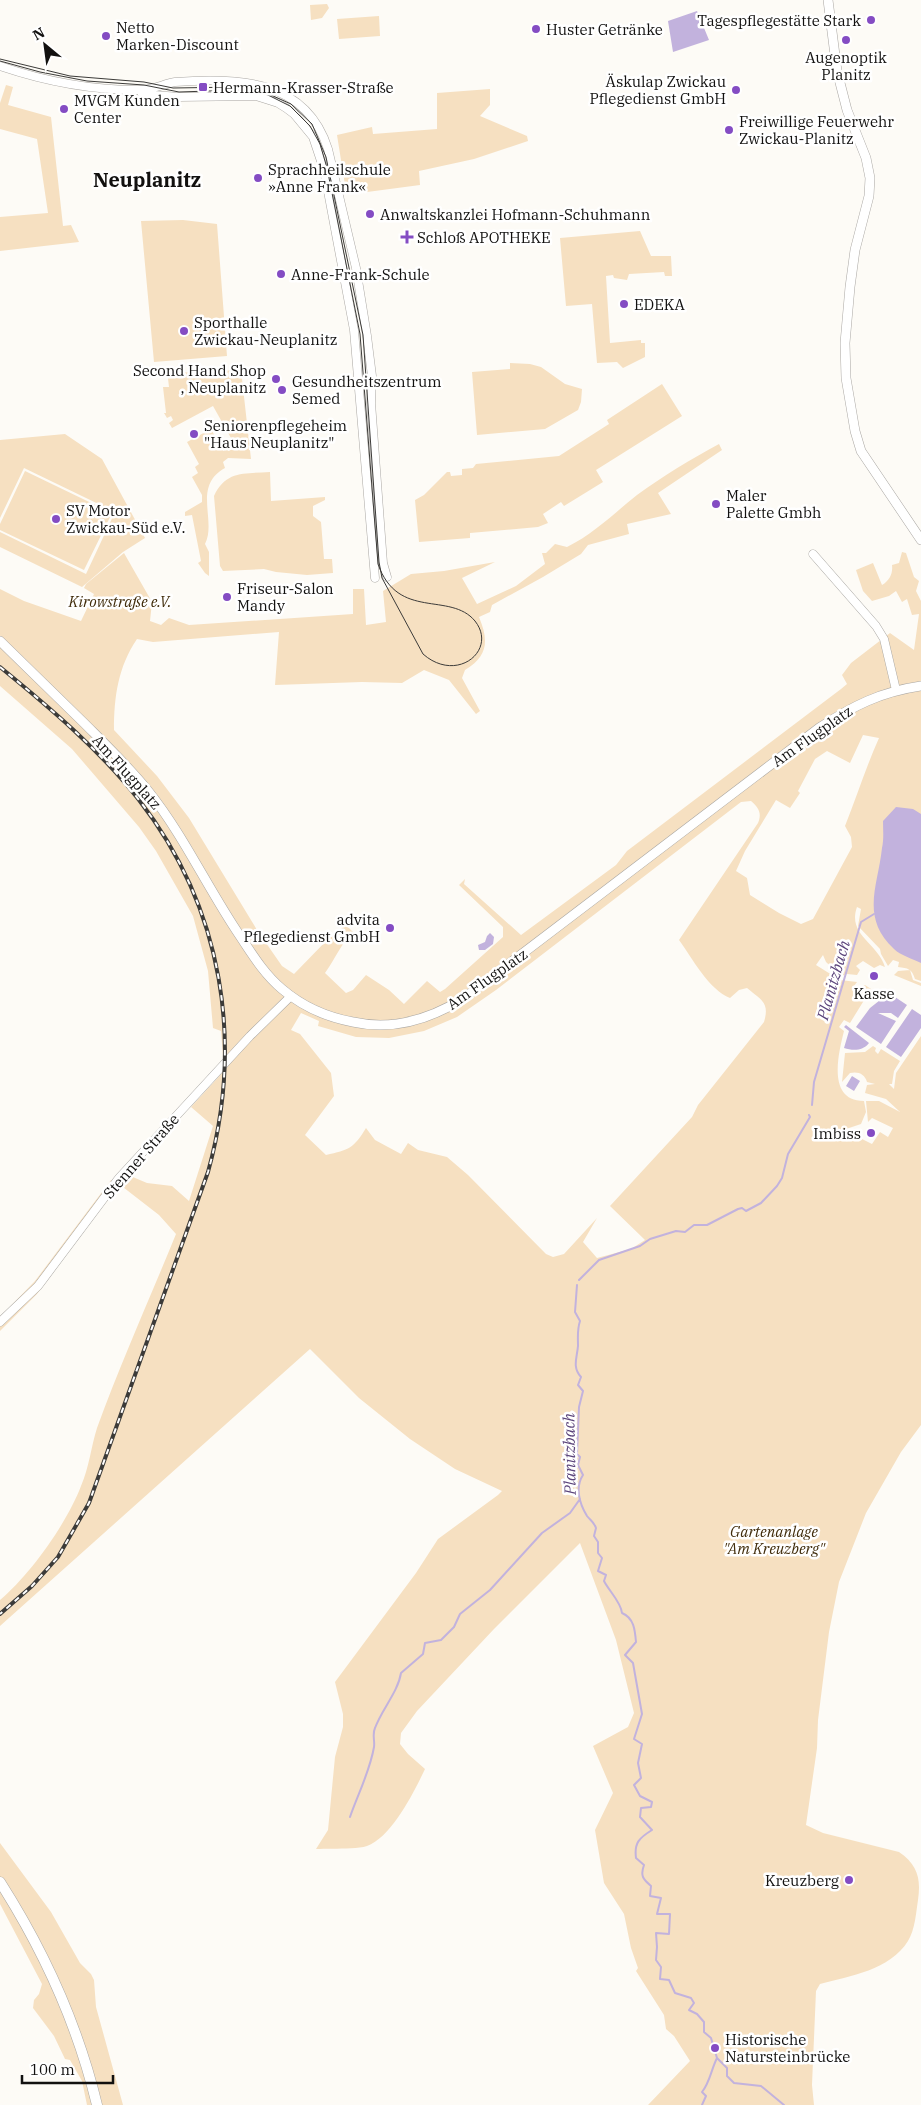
<svg xmlns="http://www.w3.org/2000/svg" width="921" height="2105" font-family="'IBM Plex Serif',serif">
<style>
.green{fill:#f6e0c1;fill-rule:evenodd}
.water{fill:#c2b2dd}
.lines{fill:none;stroke-linecap:round;stroke-linejoin:round}
.stream{stroke:#c2b2dd;stroke-width:2}
.tertiary-casing{stroke:#aaa7a3;stroke-width:9}
.secondary-casing{stroke:#aaa7a3;stroke-width:10}
.trunk-casing{stroke:#aaa7a3;stroke-width:11}
.tertiary{stroke:#fff;stroke-width:8}
.secondary{stroke:#fff;stroke-width:9}
.trunk{stroke:#fff;stroke-width:10}
.tram{stroke:#3c3b39;stroke-width:1}
.rail-casing{stroke:#3c3b39;stroke-width:4}
.rail{stroke:#fff;stroke-width:2;stroke-dasharray:5.5;stroke-linecap:butt}
.poi-dot{fill:#844cc3;stroke:#fff;stroke-width:2}
.labels{text-anchor:middle;dominant-baseline:central;stroke-width:5;stroke-linejoin:round;paint-order:stroke}
.poi-label{font-size:15px;fill:#121110;stroke:#fff;text-anchor:start}
.park-label{font-size:15px;font-style:italic;fill:#402c0b;stroke:#fff}
.street-label{font-size:15px;fill:#121110;stroke:#fff}
.water-label{font-size:16px;font-style:italic;fill:#5b447b;stroke:#fff}
.district-label{font-size:20px;font-weight:bold;fill:#121110;stroke:#fff}
</style>
<rect width="100%" height="100%" fill="#fdfbf6"/>
<path class="green" d="M327,4L329,8L322,18L311,20L310,5Z
M379,16L380,36L339,39L337,19Z
M6,85L13,87L8,105L51,117L63,226L71,225L79,242L0,251V217L48,213L37,139L0,129V103Z
M490,89V105L480,116L527,136L528,141L474,159L419,171L420,185L352,194L345,185L337,135L372,127L373,134L437,129V93Z
M183,220L217,224L227,356L154,362L141,221Z
M640,231L651,256H671L672,276H665L664,272L629,274L627,280L614,278L613,275L606,276L610,343L641,340V343H645V357L623,368L617,362L597,363L592,304L566,306L560,238Z
M510,363L530,364L541,367L565,384L582,389L581,402L578,410L545,429L477,435L472,372L510,369Z
M167,370L172,373L241,370L251,459L228,458L223,462L225,468C192,486 217,521 205,544L209,552V576L205,573L198,563L201,561L192,515L185,516V512L202,502V495L192,477L198,473L195,467L199,464L187,442L211,429L223,451L227,449L228,451L236,447L213,406L172,428L169,423L173,420L171,416L167,418L164,413H166L163,387H169Z
M662,384L682,416L596,470L603,482L564,506L561,502L543,514L548,523L538,527L470,533V538L419,542L415,500L424,495L447,472H450L451,476L462,475V469L473,468L476,464L559,456L609,424L607,420Z
M65,434L102,459L145,538L123,552L82,587L0,547V532L86,574L115,512L24,468L0,518V440Z
M719,444L722,450L658,493L671,514L627,524L629,534L588,545L581,554L543,577L492,605L490,612L479,617C489,641 488,656 465,670L462,678L480,711L476,714L449,680L424,670L402,683L362,682L275,685L279,632L153,642L137,639C118,667 114,697 114,730L157,776L189,818L257,930L282,966L294,974L328,939L346,925L353,932C341,944 335,959 325,973L346,993L353,990L366,975L389,990L404,1004L427,981L440,992L445,989L503,937V927L459,885L465,879L464,884L521,935L616,865L627,851L841,689L847,684L842,675L851,663L890,633L914,650L919,614L912,615L907,599L902,602L896,591L889,596L872,601L863,591L856,570L873,563L882,585C890,580 893,573 892,565L899,563L902,552L906,553L914,577L919,581L916,591L921,601V981L915,979C912,969 908,968 898,967L899,962L893,960L888,966L881,954L880,949L858,926L861,909L857,907C847,935 878,943 885,967L880,965L874,968L863,961L856,966L860,970L857,975L847,974L841,976L826,962L823,955L816,965L840,980L857,982L854,986L858,989L865,985L871,989L850,1023L844,1020L839,1027L844,1031C838,1055 827,1101 864,1101L866,1112L861,1124L840,1131L856,1141L862,1139L872,1144L880,1132L888,1137L893,1128L872,1118L868,1122L866,1101H879L900,1112L886,1099L865,1093L867,1085L875,1084L867,1082C865,1074 858,1071 850,1073L842,1082L845,1053L865,1052L873,1046L876,1048L875,1051L878,1054L881,1049L900,1061L894,1071L892,1084H885H889L894,1089L896,1073L921,1036V1425L901,1452L866,1513L839,1582L829,1632L818,1720L817,1748L806,1825L823,1833L899,1852C918,1865 921,1879 918,1900C916,1913 915,1930 908,1941C890,1970 850,1976 820,1984L816,1991L812,2085L814,2105H648L690,2061L674,2036L666,2029L664,2015L636,1971L638,1968L631,1948L624,1914L604,1883L595,1830L613,1793L593,1746L628,1727L634,1713L616,1640L580,1543L494,1629L417,1711L401,1733L400,1744L408,1754L425,1769C414,1792 392,1837 367,1846C354,1850 330,1848 316,1849L328,1830L335,1757L343,1727V1714L335,1682L416,1573L438,1539L498,1495L502,1491L455,1469L410,1439L359,1398L310,1349L0,1626V1600C30,1575 67,1523 81,1486C89,1468 91,1447 97,1428C121,1362 150,1298 176,1234L159,1215L119,1184L37,1294L0,1331V1317L35,1281L111,1180L119,1184L128,1175L147,1183L172,1186L189,1201L213,1126L191,1107L224,1071L221,1031L213,1028L208,971L193,916L156,851L139,827L72,749L0,686V589L24,601L81,621L94,594L84,588L86,584L124,553L152,602L150,621L161,625L169,618L189,625L353,614V589H364L366,625L386,622L383,591L411,574L444,571L495,562L462,578L477,604L516,586L545,564L542,553H546L555,544L567,547C595,533 613,514 637,495C663,476 691,459 719,444ZM863,735L879,738C866,767 857,796 845,826L851,837L852,847L813,919L801,924L779,913L750,895L747,878L736,871L745,851L776,800L790,808L800,793L798,791L815,759L827,751L850,763ZM751,801C759,808 762,813 758,823L679,940C692,958 709,990 730,998L739,990L747,988C761,1000 770,1002 764,1022L698,1105L692,1117L610,1206L645,1240L631,1249L597,1258L583,1242L597,1218L564,1254L553,1257L546,1254L468,1175L447,1157L418,1150L408,1143L401,1154L375,1140L366,1128C354,1148 349,1150 326,1155L305,1135L334,1096L331,1073L300,1034L291,1030L301,1013L319,1021L318,1026L356,1037L389,1038L424,1031L457,1017L496,990L741,802Z
M25,471L112,513L84,570L0,530V524Z
M270,472L271,501L325,497V500L313,506V516L321,522L324,559H332L333,573L307,575L276,572L264,569L223,571L220,566L214,496C226,470 245,474 270,472Z
M910,970L913,980L921,983V986L894,975L898,971Z
M0,1843L51,1912L80,1963L91,1974L94,1980L96,2007L123,2105H87L82,2081L70,2060L65,2059L54,2036L33,2008L34,2000L39,1994L42,1984L0,1904Z"/>
<path class="water" d="M697,11L709,40L673,52L668,21Z
M896,807L913,809L921,814V963C913,959 900,955 894,949C860,917 878,886 882,848C884,839 883,830 883,821Z
M490,933L494,937L493,944L485,950H479L478,945L485,942L487,936Z
M889,993L907,1005L898,1018L891,1013H878L896,1021L881,1044L856,1027L870,1008Z
M912,1009L921,1015V1028L901,1057L886,1047Z
M846,1025L869,1043C863,1051 853,1051 844,1048L849,1031L844,1027Z
M852,1076L860,1081L854,1091L846,1086Z"/>
<g class="lines">
<path class="stream" d="M812,1105L814,1082L861,922L874,914
M579,1280L599,1260L640,1246L650,1239L676,1231L685,1232L694,1225H707L738,1209L742,1208L746,1211L761,1203L777,1186L782,1178L788,1154L810,1117L809,1115
M577,1285L575,1312L580,1321C577,1330 578,1336 578,1346C577,1358 572,1367 581,1377L578,1385L583,1391L579,1407L577,1454L580,1457L578,1465L583,1475C575,1487 579,1503 587,1516C590,1520 594,1522 596,1528L594,1536L598,1542V1553L602,1558L598,1571L606,1575L604,1581C609,1591 621,1602 622,1613C634,1618 635,1630 636,1642L625,1655L633,1663L642,1714L634,1739L642,1744L638,1763L641,1778L634,1785L640,1796L652,1802L651,1807L641,1808L640,1817L652,1830C639,1838 634,1843 636,1858L644,1865C640,1876 643,1879 651,1886L650,1896L661,1898L657,1914H670L669,1934L656,1933L657,1947L656,1960L661,1967L660,1979L669,1980L675,1993L691,1998L694,2003L689,2010L697,2014L704,2022V2032L711,2038L717,2058C711,2070 710,2082 702,2092L706,2096L702,2105
M350,1817C358,1794 370,1771 374,1747C375,1741 372,1734 375,1728C382,1709 398,1692 401,1673L423,1654L425,1643L441,1640L454,1627L460,1614L490,1590L542,1533L570,1513L580,1499
M717,2058L727,2068V2076L734,2083L761,2086L784,2105"/>
<g class="tertiary-casing">
<path id="tertiary" d="M0,66C44,81 92,90 138,90C153,90 163,84 175,82C237,77 306,79 328,149L356,268L367,336L372,376L371,403L383,563L387,577
M142,94L179,97L256,96L278,103L286,108L294,114L313,137L324,170L354,330L375,578
M813,554L876,626L884,639L896,690
M0,1322L38,1286L119,1178L250,1036L291,996"/>
</g>
<g class="secondary-casing">
<path id="secondary" d="M828,0L837,71L847,110L866,158L870,178L869,196L855,250L850,287L845,343L846,378L855,431L861,451L921,540
M0,641C28,668 56,696 84,723C106,745 129,767 149,792C184,836 208,889 240,936C252,954 264,974 282,989C303,1007 326,1017 353,1022C393,1031 429,1020 464,998L819,728C853,706 880,692 921,686"/>
</g>
<g class="trunk-casing">
<path id="trunk" d="M0,1882C44,1951 78,2026 97,2105"/>
</g>
<use href="#tertiary" class="tertiary"/>
<use href="#secondary" class="secondary"/>
<use href="#trunk" class="trunk"/>
<path class="tram" d="M0,59L70,76L144,82L173,88L239,87L262,91L291,104L312,124L326,157L363,335L379,562L382,578L423,654C457,684 498,650 475,621C450,591 398,621 378,564L360,334L327,168L320,144L310,126L290,106L266,94L240,90L179,92L144,85L87,81L40,72L0,61"/>
<g class="rail-casing">
<path id="rail" d="M0,667C49,707 100,750 139,800C223,908 244,1042 208,1172L89,1503L58,1557L32,1586L0,1614"/>
</g>
<use href="#rail" class="rail"/>
</g>
<g class="poi-dot">
<circle cx="871" cy="20" r="5"/>
<circle cx="536" cy="29" r="5"/>
<circle cx="106" cy="36" r="5"/>
<circle cx="846" cy="40" r="5"/>
<rect x="198" y="82" width="10" height="10" rx="2.5"/>
<circle cx="736" cy="90" r="5"/>
<circle cx="64" cy="109" r="5"/>
<circle cx="729" cy="130" r="5"/>
<circle cx="258" cy="178" r="5"/>
<circle cx="370" cy="214" r="5"/>
<path d="M404.5 229.5h5v5h5v5h-5v5h-5v-5h-5v-5h5z"/>
<circle cx="281" cy="274" r="5"/>
<circle cx="624" cy="304" r="5"/>
<circle cx="184" cy="331" r="5"/>
<circle cx="276" cy="379" r="5"/>
<circle cx="282" cy="390" r="5"/>
<circle cx="194" cy="434" r="5"/>
<circle cx="716" cy="504" r="5"/>
<circle cx="56" cy="519" r="5"/>
<circle cx="227" cy="597" r="5"/>
<circle cx="390" cy="928" r="5"/>
<circle cx="874" cy="976" r="5"/>
<circle cx="871" cy="1133" r="5"/>
<circle cx="849" cy="1880" r="5"/>
<circle cx="715" cy="2048" r="5"/>
</g>
<g class="labels">
<g class="poi-label">
<text x="861" y="20" text-anchor="end">Tagespflegestätte Stark</text>
<text x="116" y="27">Netto<tspan x="116" dy="17">Marken-Discount</tspan></text>
<text x="546" y="29">Huster Getränke</text>
<text x="846" y="57" text-anchor="middle">Augenoptik<tspan x="846" dy="17">Planitz</tspan></text>
<text x="726" y="81" text-anchor="end">Äskulap Zwickau<tspan x="726" dy="17">Pflegedienst GmbH</tspan></text>
<text x="213" y="87">Hermann-Krasser-Straße</text>
<text x="74" y="100">MVGM Kunden<tspan x="74" dy="17">Center</tspan></text>
<text x="739" y="121">Freiwillige Feuerwehr<tspan x="739" dy="17">Zwickau-Planitz</tspan></text>
<text x="268" y="169">Sprachheilschule<tspan x="268" dy="17">»Anne Frank«</tspan></text>
<text x="380" y="214">Anwaltskanzlei Hofmann-Schuhmann</text>
<text x="417" y="237">Schloß APOTHEKE</text>
<text x="291" y="274">Anne-Frank-Schule</text>
<text x="634" y="304">EDEKA</text>
<text x="194" y="322">Sporthalle<tspan x="194" dy="17">Zwickau-Neuplanitz</tspan></text>
<text x="266" y="370" text-anchor="end">Second Hand Shop<tspan x="266" dy="17">, Neuplanitz</tspan></text>
<text x="292" y="381">Gesundheitszentrum<tspan x="292" dy="17">Semed</tspan></text>
<text x="204" y="425">Seniorenpflegeheim<tspan x="204" dy="17">"Haus Neuplanitz"</tspan></text>
<text x="726" y="495">Maler<tspan x="726" dy="17">Palette Gmbh</tspan></text>
<text x="66" y="510">SV Motor<tspan x="66" dy="17">Zwickau-Süd e.V.</tspan></text>
<text x="237" y="588">Friseur-Salon<tspan x="237" dy="17">Mandy</tspan></text>
<text x="380" y="919" text-anchor="end">advita<tspan x="380" dy="17">Pflegedienst GmbH</tspan></text>
<text x="874" y="993" text-anchor="middle">Kasse</text>
<text x="861" y="1133" text-anchor="end">Imbiss</text>
<text x="839" y="1880" text-anchor="end">Kreuzberg</text>
<text x="725" y="2039">Historische<tspan x="725" dy="17">Natursteinbrücke</tspan></text>
</g>
<g class="park-label">
<text x="120" y="601">Kirowstraße e.V.</text>
<text x="774" y="1531">Gartenanlage<tspan x="774" dy="17">"Am Kreuzberg"</tspan></text>
</g>
<g class="street-label">
<text transform="translate(812 736) rotate(-35)">Am Flugplatz</text>
<text transform="translate(127 772) rotate(48)">Am Flugplatz</text>
<text transform="translate(487 979) rotate(-35)">Am Flugplatz</text>
<text transform="translate(141 1156) rotate(-49)">Stenner Straße</text>
</g>
<g class="water-label">
<text transform="translate(833 980) rotate(-74)">Planitzbach</text>
<text transform="translate(569 1454) rotate(-91)">Planitzbach</text>
</g>
<g class="district-label">
<text x="147" y="179">Neuplanitz</text>
</g>
</g>
<g transform="translate(45 45) rotate(331)" stroke="#ffffff" stroke-width="4" paint-order="stroke">
<path d="M0-4L9 19L0 12L-9 19Z" fill="#121110"/>
<text y="-8" font-size="14" font-weight="bold" text-anchor="middle" fill="#121110">N</text>
</g>
<path d="M22 2075v8h91v-8" fill="none" stroke="#121110" stroke-width="2.5"/>
<text x="30" y="2075" font-size="15" fill="#121110" stroke="#ffffff" stroke-width="4" paint-order="stroke">100 m</text>
</svg>
